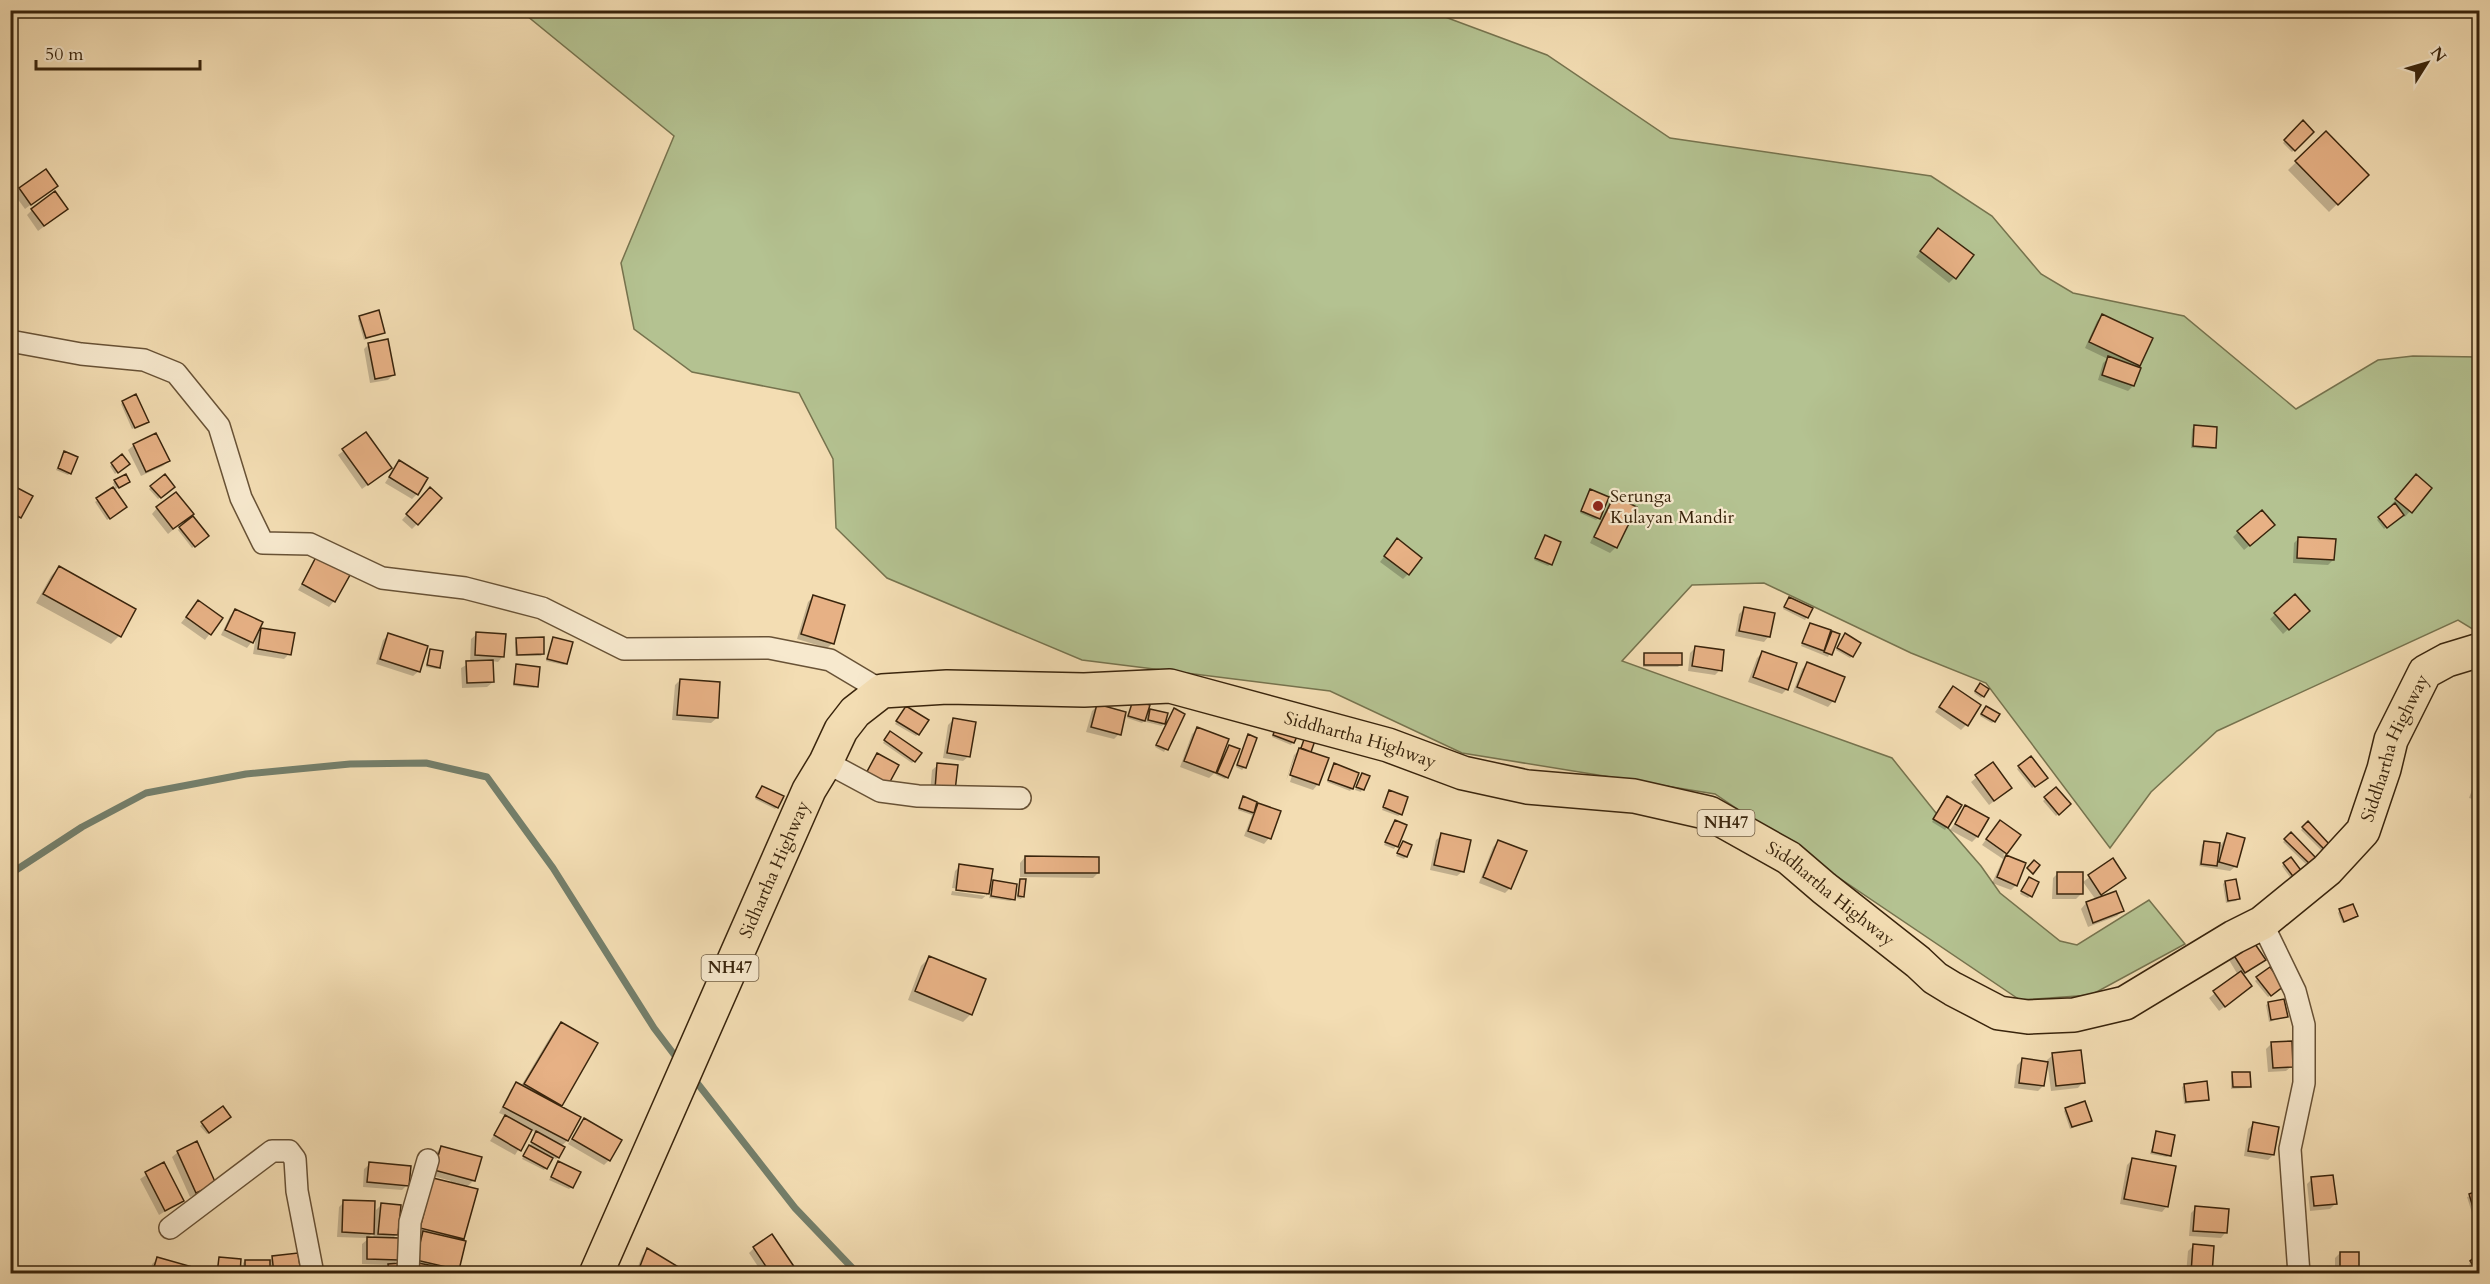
<svg xmlns="http://www.w3.org/2000/svg" width="2490" height="1284" font-family="Cardo,serif">
<style>
.green{fill:#b4c291;stroke:#76734e;stroke-width:1.5}
.shadow{fill:#0003}
.lines{fill:none;stroke-linecap:round;stroke-linejoin:round}
.stream{stroke:#747f6b;stroke-width:7}
.building{fill:#e7b185;stroke:#39240c;stroke-width:1.5}
.street-casing{stroke:#685236;stroke-width:24}
.highway-casing{stroke:#39240c;stroke-width:36}
.street{stroke:#f7e9ce;stroke-width:21}
.highway{stroke:#f3ddb3;stroke-width:33}
.poi-dot{fill:#8f2418;stroke:#f7e9ce;stroke-width:2}
.labels{text-anchor:middle;dominant-baseline:central;stroke-width:4.5;stroke-linejoin:round;paint-order:stroke}
.shield{fill:#f7e9ce;stroke:#725f46;stroke-width:1.5}
.shield-label{font-size:16px;font-weight:bold;fill:#39240c}
.poi-label{font-size:18px;fill:#39240c;stroke:#f7e9ce;text-anchor:start}
.street-label{font-size:18px;fill:#39240c;stroke:#f7e9ce}
</style>
<rect width="100%" height="100%" fill="#f3ddb3"/>
<filter id="stains"><feTurbulence type="fractalNoise" baseFrequency=".00333" numOctaves="4"/><feColorMatrix values="0 0 0 0 .2 0 0 0 0 .09 0 0 0 0 .02 0 0 0 .5 -.17"/></filter>
<radialGradient id="worn" r=".72"><stop offset=".6" stop-color="#630" stop-opacity="0"/><stop offset="1" stop-color="#630" stop-opacity=".3"/></radialGradient>
<path class="green" d="M521,11H1429L1547,55L1670,138L1931,176L1992,216L2041,274L2073,293L2184,316L2296,409L2378,360L2413,356L2479,357V633L2458,620L2217,731L2151,792L2110,848L1986,683L1911,653L1764,583L1692,585L1622,661L1892,758L1948,828L1981,866L2000,893L2060,941L2077,945L2149,900L2185,944L2091,995L2020,1000L1715,794L1462,753L1330,691L1082,660L887,578L836,528L833,459L799,393L692,372L634,329L621,263L674,136Z"/>
<path class="shadow" d="M2303,122L2312,132L2292,152L2283,143Z
M2326,133L2367,175L2329,212L2288,170Z
M56,186L25,209L14,194L20,189Z
M32,210L61,214L38,231L27,215Z
M1933,235L1954,278L1949,283L1916,257Z
M2102,316L2139,365L2136,368L2133,386L2128,391L2098,380L2103,363L2108,359L2085,348L2097,321Z
M360,317L384,332L364,340L358,319Z
M369,344L394,374L388,380L370,383L364,349Z
M123,402L147,422L132,429L121,404Z
M2194,427L2215,447L2213,449L2191,448L2192,429Z
M366,434L390,468L362,489L338,455Z
M155,435L168,461L163,466L141,476L128,450L134,445Z
M63,455L70,473L68,475L56,470Z
M122,456L128,463L115,474L110,466Z
M399,461L417,494L412,499L385,483Z
M115,481L126,483L114,490L123,509L107,520L95,502L115,487L113,483Z
M2411,481L2430,488L2405,517L2402,514L2384,529L2377,520L2393,507L2391,505Z
M10,485L20,517L15,522L10,520Z
M151,487L171,489L158,499L149,489Z
M1589,493L1602,515L1596,520L1580,513Z
M425,494L417,524L412,529L402,520Z
M1614,497L1635,508L1616,547L1610,553L1590,543L1609,503Z
M157,508L186,519L168,534L152,514Z
M180,528L205,538L192,548L178,530Z
M2268,530L2244,550L2233,537L2238,532Z
M2299,538L2333,560L2328,565L2293,563L2294,543Z
M1543,539L1551,564L1548,566L1534,560Z
M1392,546L1408,574L1403,579L1380,562Z
M317,559L334,601L329,607L298,590Z
M59,567L119,636L111,644L36,603L51,576Z
M2295,596L2307,611L2283,634L2270,619Z
M813,597L833,643L827,648L797,639L808,602Z
M1789,598L1807,617L1805,620L1783,609Z
M198,602L221,619L205,640L181,623Z
M1744,609L1769,636L1764,642L1735,636L1739,614Z
M235,611L256,635L262,629L289,654L284,659L253,654L256,636L247,648L221,635L230,616Z
M1810,625L1838,635L1828,657L1801,646Z
M477,634L503,656L498,662L492,661L493,682L487,687L462,688L461,668L470,663L471,639Z
M389,635L419,671L413,676L376,664L383,640Z
M1843,637L1852,656L1850,658L1836,650Z
M553,639L566,663L564,665L546,661Z
M517,640L543,653L541,656H515V642Z
M1695,648L1720,670L1715,675L1688,671L1690,653Z
M431,650L439,667L437,669L426,667Z
M1762,653L1787,689L1782,694L1748,682L1757,658Z
M1645,654L1680,665L1678,667H1643V657Z
M1808,663L1833,701L1828,707L1793,692L1802,669Z
M517,666L536,686L534,688L513,686Z
M680,680L717,718L711,723L672,720L675,685Z
M1978,687L1983,696L1981,698L1974,693Z
M1953,688L1966,725L1961,730L1935,712Z
M1133,702L1145,716L1150,711L1164,723L1162,726L1146,722L1147,718L1142,723L1127,718Z
M1097,706L1119,734L1114,739L1086,732L1092,711Z
M904,710L918,734L916,736L895,724Z
M1984,710L1994,721L1992,723L1980,716Z
M1172,712L1183,715L1164,752L1155,747Z
M953,720L969,756L963,761L943,758L948,725Z
M1276,726L1293,742L1291,745L1272,737Z
M1197,729L1219,762L1221,763L1229,746L1227,777L1225,779L1216,775L1219,769L1209,778L1180,767L1192,734Z
M888,735L914,761L912,763L883,743Z
M1305,735L1310,751L1308,753L1318,784L1313,790L1290,782L1299,754H1296L1286,781L1294,755L1300,750Z
M1248,736L1245,767L1242,770L1236,767Z
M1993,764L2005,793L1989,805L1971,782Z
M938,765L954,790L930,794L932,770Z
M1335,765L1352,789L1350,791L1327,782Z
M2019,767L2044,780L2032,788L2017,769Z
M2480,768V801L2469,798Z
M1362,775L1368,777L1361,792L1355,790Z
M762,787L777,807L775,809L755,799Z
M2056,789L2069,804L2056,816L2043,801Z
M1390,792L1401,814L1398,816L1382,810Z
M1243,798L1253,810L1259,805L1269,838L1264,844L1244,836L1252,815L1238,810Z
M1945,800L1960,806L1945,830L1932,822Z
M1966,807L1977,837L1972,842L1950,830Z
M1395,821L1396,846L1394,849L1384,845Z
M2308,823L2328,845L2322,851L2301,830Z
M1995,827L2006,853L2003,855L2024,864L2016,885L2011,890L1992,883L2003,859L1982,845Z
M2291,834L2315,859L2308,866L2283,842Z
M1442,835L1463,871L1457,876L1430,870L1436,840Z
M2227,835L2236,866L2230,871L2199,866L2202,845L2204,842L2221,845Z
M1498,842L1510,888L1505,893L1479,883L1493,847Z
M1403,843L1406,857L1404,859L1396,856Z
M1025,857L1098,873L1093,878L1020,877V863Z
M2112,860L2124,878L2096,899L2122,911L2117,916L2088,927L2081,909L2086,903L2096,900L2083,882Z
M2284,864L2301,873L2292,880L2282,866Z
M960,866L989,887L994,882L1013,899L1011,901L989,898L991,891L982,899L951,895L952,891L986,896V892L952,888L955,871Z
M2058,873L2081,894L2076,899H2052L2053,878Z
M1021,880L1023,896L1021,899L1017,898Z
M2027,881L2031,896L2028,898L2020,894Z
M2225,882L2238,899L2236,901L2226,903L2223,884Z
M2340,910L2357,916L2342,923L2338,913Z
M2234,955L2264,960L2243,975L2245,991L2219,1011L2209,998L2238,975L2229,960Z
M929,958L971,1014L963,1022L908,1000L921,966Z
M2257,979L2280,988L2268,997L2255,981Z
M2269,1003L2286,1017L2269,1022L2266,1005Z
M561,1023L559,1106L579,1117L567,1141L561,1146L558,1157L556,1159L552,1157L544,1170L522,1159L537,1133L531,1130L515,1155L490,1141L506,1116L499,1113L511,1089L517,1084L521,1086L553,1032Z
M2272,1043L2292,1066L2286,1071L2268,1072L2266,1049Z
M2053,1055L2083,1082L2078,1088L2051,1091L2047,1060Z
M2022,1060L2043,1086L2038,1091L2014,1088L2017,1065Z
M2233,1073L2249,1086L2247,1088L2231,1089V1076Z
M2185,1085L2208,1099L2206,1101L2184,1104L2182,1087Z
M223,1108L227,1119L207,1134L200,1126Z
M2066,1109L2090,1121L2070,1129L2064,1111Z
M584,1120L609,1160L604,1165L568,1144Z
M2254,1124L2273,1155L2268,1160L2244,1156L2248,1129Z
M2157,1132L2169,1155L2167,1157L2150,1154Z
M441,1147L474,1180L466,1188L463,1239L460,1242L464,1243L457,1272L412,1265L426,1188L450,1184L451,1181L430,1175L436,1153Z
M178,1152L209,1189L190,1197L172,1157Z
M2132,1160L2167,1206L2162,1212L2120,1204L2127,1165Z
M163,1164L182,1201L159,1215L140,1179Z
M370,1164L407,1185L402,1190L363,1187L364,1169Z
M557,1165L572,1187L569,1189L549,1180Z
M2312,1179L2335,1204L2330,1209L2310,1211L2307,1184Z
M2480,1192V1214L2473,1216L2467,1197Z
M344,1202L373,1219H375L376,1210L381,1205L396,1235L392,1239L398,1260L392,1265L401,1274H387L386,1268L389,1265L362,1264V1244L368,1239H373L374,1232L367,1238L337,1237L339,1207Z
M2196,1208L2226,1232L2221,1238L2189,1236L2191,1213Z
M2480,1219V1239L2473,1223Z
M2193,1246L2210,1274H2186L2188,1251Z
M754,1248L793,1274H763L749,1253Z
M647,1250L687,1274H635L642,1256Z
M2340,1253L2357,1274H2335V1258Z
M273,1257L299,1272L243,1274V1263L245,1261H269Z
M158,1259L193,1274H150L152,1264Z
M2471,1262L2480,1268L2475,1272L2469,1264Z"/>
<g class="lines">
<path class="stream" d="M10,874L82,827L146,793L246,774L350,764L426,763L487,777L553,868L654,1028L679,1061
M694,1079L795,1208L858,1274"/>
</g>
<path class="building" d="M2303,120L2314,132L2295,151L2284,140Z
M2326,131L2369,175L2338,205L2295,161Z
M46,169L58,186L31,205L19,188Z
M55,191L68,209L44,226L31,209Z
M1938,228L1974,255L1956,279L1920,251Z
M379,310L385,333L366,338L359,316Z
M2102,314L2153,338L2140,366L2089,342Z
M388,339L395,375L375,379L368,343Z
M2108,356L2141,368L2134,386L2102,375Z
M136,394L149,422L135,428L122,401Z
M2194,425L2217,427L2216,448L2193,446Z
M366,432L392,468L368,485L342,449Z
M156,433L170,461L146,472L133,444Z
M64,451L78,457L71,474L58,468Z
M122,454L130,464L118,473L111,463Z
M399,460L428,478L418,495L389,477Z
M126,474L130,482L119,488L114,480Z
M165,474L175,487L161,498L150,486Z
M2416,474L2432,488L2412,513L2395,499Z
M10,484L33,496L21,518L10,512Z
M113,487L127,507L110,519L96,498Z
M430,487L442,498L418,525L406,514Z
M1590,489L1609,497L1600,519L1581,511Z
M176,492L194,514L173,529L156,507Z
M1614,496L1637,507L1617,548L1594,537Z
M2395,503L2404,515L2387,528L2378,517Z
M2262,510L2275,525L2250,546L2237,531Z
M193,516L209,536L195,547L179,527Z
M1545,535L1561,542L1552,565L1535,558Z
M2298,537L2336,539L2334,560L2297,558Z
M1397,538L1422,558L1409,575L1384,556Z
M316,557L350,575L335,602L302,584Z
M59,566L136,609L121,637L43,594Z
M2295,594L2310,611L2289,630L2274,613Z
M813,595L845,605L834,644L801,634Z
M1789,597L1813,608L1808,618L1784,607Z
M198,600L223,618L211,635L186,617Z
M1744,607L1775,613L1770,637L1739,631Z
M235,609L263,622L253,643L225,630Z
M1810,623L1831,630L1824,651L1802,643Z
M261,628L295,633L291,655L258,649Z
M1832,631L1840,634L1832,655L1824,652Z
M476,632L506,634L504,657L475,655Z
M388,633L428,646L420,672L380,659Z
M1845,633L1861,643L1853,657L1837,648Z
M544,637V654L517,655L516,638Z
M553,637L573,642L567,664L547,659Z
M1695,646L1724,650L1722,671L1692,666Z
M430,649L443,651L440,668L427,665Z
M1762,651L1797,663L1788,690L1753,677Z
M1644,653H1682V665H1644Z
M493,660L494,682L467,683L466,661Z
M1807,662L1845,677L1835,702L1797,687Z
M516,664L540,667L538,687L514,684Z
M680,679L720,682L718,718L677,715Z
M1980,683L1989,689L1984,697L1975,691Z
M1953,686L1981,705L1968,726L1939,707Z
M1133,700L1150,705L1145,721L1128,716Z
M1097,704L1126,712L1121,735L1091,727Z
M906,706L929,720L919,735L896,721Z
M1986,706L2000,714L1995,722L1981,714Z
M1174,708L1185,714L1168,750L1156,745Z
M1150,709L1168,713L1165,724L1148,720Z
M953,718L976,722L970,757L947,753Z
M1278,722L1300,730L1294,743L1273,735Z
M1197,727L1229,739L1216,773L1184,761Z
M890,731L922,753L915,762L884,740Z
M1307,731L1317,735L1311,752L1301,748Z
M1248,734L1257,738L1246,768L1237,765Z
M1229,745L1240,749L1228,778L1217,773Z
M1299,748L1329,758L1319,785L1290,775Z
M877,753L899,765L885,791L863,779Z
M2031,756L2048,778L2035,787L2018,766Z
M1993,762L2012,788L1994,801L1975,775Z
M937,763L958,765L955,791L935,789Z
M1334,763L1359,773L1353,789L1328,780Z
M2480,772V794L2473,792Z
M1362,773L1370,776L1364,790L1356,787Z
M762,786L784,796L778,808L756,797Z
M2056,787L2071,804L2059,815L2044,797Z
M1389,790L1408,797L1402,815L1383,807Z
M1243,796L1257,802L1254,813L1239,808Z
M1947,796L1962,805L1948,828L1933,819Z
M1258,803L1281,811L1271,839L1248,831Z
M1965,805L1989,818L1978,837L1955,824Z
M1395,820L1407,825L1398,847L1385,842Z
M2000,820L2021,835L2007,854L1986,839Z
M2308,821L2330,845L2325,850L2302,827Z
M2291,832L2317,859L2311,865L2284,839Z
M1441,833L1471,840L1464,872L1434,865Z
M2227,833L2245,838L2237,867L2219,862Z
M1498,840L1527,851L1511,889L1483,877Z
M1403,841L1412,845L1407,857L1397,853Z
M2204,841L2220,843L2217,866L2201,864Z
M2006,855L2026,863L2017,886L1997,877Z
M1025,856L1099,857V873H1025Z
M2291,857L2303,873L2295,879L2283,863Z
M2113,858L2126,878L2101,895L2088,875Z
M2034,860L2040,865L2033,874L2027,868Z
M959,864L993,869L989,894L956,890Z
M2057,872H2083V894H2057Z
M2029,877L2039,882L2032,897L2021,891Z
M1020,879H1026L1024,897L1018,896Z
M2236,879L2240,899L2228,901L2225,881Z
M993,880L1017,884L1015,900L991,896Z
M2116,891L2124,911L2093,923L2086,902Z
M2353,904L2358,916L2344,922L2339,909Z
M2253,941L2266,960L2245,973L2233,954Z
M929,956L986,979L972,1015L915,991Z
M2270,967L2284,986L2271,996L2256,977Z
M2241,971L2252,986L2225,1007L2213,991Z
M2284,999L2288,1017L2271,1020L2268,1002Z
M561,1022L598,1043L562,1106L524,1084Z
M2292,1041L2293,1067L2273,1068L2271,1042Z
M2081,1050L2085,1083L2056,1086L2052,1053Z
M2022,1058L2048,1062L2044,1086L2019,1083Z
M2232,1072H2250L2251,1087H2233Z
M2207,1081L2209,1100L2186,1102L2184,1084Z
M516,1082L581,1117L568,1141L503,1107Z
M2085,1101L2092,1121L2072,1127L2065,1108Z
M223,1106L231,1117L209,1133L201,1122Z
M505,1115L532,1130L521,1151L494,1135Z
M584,1118L622,1140L610,1161L572,1139Z
M2253,1122L2279,1127L2274,1155L2248,1151Z
M536,1131L565,1147L559,1158L531,1142Z
M2156,1131L2175,1135L2171,1156L2152,1152Z
M197,1141L216,1184L196,1193L177,1151Z
M529,1145L553,1158L547,1169L523,1156Z
M441,1146L482,1157L475,1181L434,1170Z
M2132,1158L2176,1166L2168,1207L2124,1199Z
M558,1161L581,1172L573,1188L551,1177Z
M164,1162L184,1201L165,1211L145,1172Z
M369,1162L411,1166L409,1186L367,1182Z
M2333,1175L2337,1204L2314,1206L2311,1177Z
M433,1178L478,1189L464,1239L420,1228Z
M2480,1190V1213L2475,1214L2469,1194Z
M343,1200L375,1201L374,1234L342,1232Z
M381,1203L401,1205L398,1235L378,1234Z
M2195,1206L2229,1209L2227,1233L2193,1231Z
M423,1231L466,1241L459,1270L416,1260Z
M772,1234L797,1271L794,1274H771L753,1247Z
M367,1237L400,1238L399,1260L367,1259Z
M2193,1244L2214,1246L2212,1274L2191,1273Z
M647,1248L690,1274H637Z
M2340,1252H2359V1274H2340Z
M298,1253L301,1273L274,1274L272,1256Z
M2480,1253V1269L2477,1271L2470,1261Z
M157,1257L196,1268L195,1274H152Z
M219,1257L241,1259L240,1274H217Z
M245,1260H270V1274H245Z
M401,1263L402,1274H389L388,1264Z
M418,1263L461,1271V1274H416Z
M383,1267L385,1274L355,1273Z"/>
<g class="lines">
<g class="street-casing">
<path id="street" d="M10,341L81,354L144,360L176,373L219,426L241,498L263,543L310,544L382,578L465,588L542,608L624,649L769,648L830,660L882,691
M826,762L880,791L918,796L1020,798
M2262,923L2295,991L2304,1025V1083L2290,1149L2299,1274
M170,1228L272,1151H289L295,1159L297,1191L313,1274
M408,1274L410,1222L428,1160"/>
</g>
<g class="highway-casing">
<g id="highway">
<path id="s1" d="M596,1274L809,790L826,762L841,730L855,712L882,691L947,687L1084,690L1170,686L1388,745L1463,773L1527,787L1634,796L1709,813L1789,858L1824,888L1918,962L1935,978L1953,989L1999,1013L2028,1017L2074,1015L2125,1003L2234,937L2262,923L2327,870L2363,831L2384,769L2391,740L2425,672L2447,660L2480,650"/>
</g>
</g>
<use href="#street" class="street"/>
<use href="#highway" class="highway"/>
</g>
<circle class="poi-dot" cx="1598" cy="506" r="6"/>
<g class="labels">
<g class="shield">
<rect x="1697.5" y="810" width="57" height="26" rx="4.5"/>
<rect x="701.5" y="955" width="57" height="26" rx="4.5"/>
</g>
<g class="shield-label">
<text x="1726" y="823">NH47</text>
<text x="730" y="968">NH47</text>
</g>
<g class="poi-label">
<text x="1610" y="496">Serunga<tspan x="1610" dy="21">Kulayan Mandir</tspan></text>
</g>
<g class="street-label">
<text stroke="none"><textPath href="#s1" startOffset="1140">Siddhartha Highway</textPath></text>
<text stroke="none"><textPath href="#s1" startOffset="2364">Siddhartha Highway</textPath></text>
<text stroke="none"><textPath href="#s1" startOffset="442">Sidhartha Highway</textPath></text>
<text stroke="none"><textPath href="#s1" startOffset="1644">Siddhartha Highway</textPath></text>
</g>
</g>
<rect width="2490" height="1284" fill="none" stroke="#f3ddb3" stroke-width="36"/>
<rect x="12" y="12" width="2466" height="1260" fill="none" stroke="#39240c" stroke-width="3"/>
<rect x="18" y="18" width="2454" height="1248" fill="none" stroke="#39240c" stroke-width="1.5"/>
<g transform="translate(2427 63) rotate(53)" stroke="#f7e9ce" stroke-width="4.5" paint-order="stroke">
<path d="M0-4.5L10 22L0 15L-10 22Z" fill="#39240c"/>
<text y="-9" font-size="16" font-weight="bold" text-anchor="middle" fill="#39240c">N</text>
</g>
<path d="M36 60v9h164v-9" fill="none" stroke="#39240c" stroke-width="3"/>
<text x="45" y="60" font-size="18" fill="#39240c" stroke="#f7e9ce" stroke-width="4.5" paint-order="stroke">50 m</text>
<rect width="100%" height="100%" filter="url(#stains)"/>
<rect width="100%" height="100%" fill="url(#worn)"/>
</svg>
